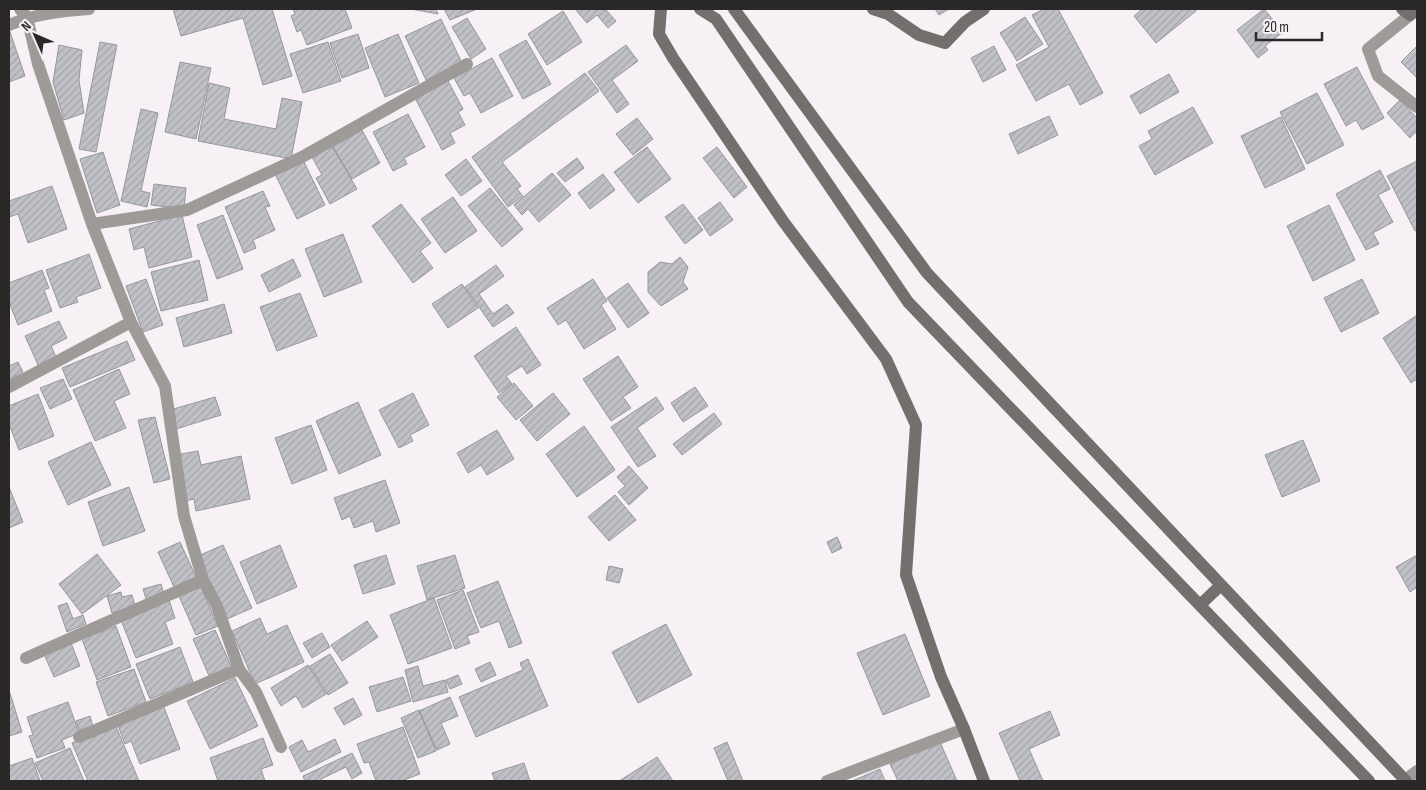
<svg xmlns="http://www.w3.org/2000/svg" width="1426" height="790" font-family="'Sofia Sans Condensed',sans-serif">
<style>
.building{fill:url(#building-hatch);stroke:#96969d}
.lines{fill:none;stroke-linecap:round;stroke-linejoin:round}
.street{stroke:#9d9a98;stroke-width:12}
.secondary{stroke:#736f6c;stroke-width:12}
</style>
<defs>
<pattern id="building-hatch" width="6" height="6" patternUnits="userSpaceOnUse" patternTransform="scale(1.25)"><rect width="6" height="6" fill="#c0c0c7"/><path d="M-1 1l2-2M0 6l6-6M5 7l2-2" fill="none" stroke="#a5a5ab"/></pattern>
</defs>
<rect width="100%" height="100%" fill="#f7f1f6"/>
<path class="building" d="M173,9H272L292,76L263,85L243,18L181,36Z
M293,9H345L352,28L307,45L301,30L297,32L291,16L295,14Z
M411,9H436L438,14Z
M444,9H477L450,20Z
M575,9H605L616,21L608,28L597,15L587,23Z
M935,9H949L939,15Z
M1044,9H1058L1103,93L1080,105L1069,84L1036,101L1016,65L1049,47L1032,15Z
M1142,9H1194L1196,11L1156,43L1134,16Z
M1264,9L1283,32L1265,46L1268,50L1258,58L1237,30Z
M563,11L582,42L547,65L528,34Z
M1025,17L1043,44L1017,61L1000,33Z
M467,18L486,49L471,59L452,27Z
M441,19L462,63L426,80L405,36Z
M9,29L25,76L9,82Z
M358,34L369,68L342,78L330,43Z
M398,34L419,83L385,97L365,48Z
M526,40L551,84L523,99L499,55Z
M100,42L117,45L96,152L79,149Z
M328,42L341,81L303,93L290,54Z
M59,45L82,50L79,80L84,113L64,120L53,82Z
M626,45L638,61L612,80L629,104L617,113L588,72Z
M994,46L1006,70L983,82L971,58Z
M1417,46V78L1401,62Z
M492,58L513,96L481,113L470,93L464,96L454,78Z
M180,62L211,68L196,139L165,132Z
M1357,67L1384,118L1362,130L1356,120L1346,126L1324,84Z
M585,73L599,91L502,162L521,186L517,189L523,196L508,207L472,157Z
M1169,74L1179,92L1140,114L1130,96Z
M448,81L463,109L458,112L465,125L450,133L455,143L442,150L415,98Z
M209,83L230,88L224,119L276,129L282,98L302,102L291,159L198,141Z
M1317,93L1344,145L1307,164L1280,112Z
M1400,100L1417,118V131L1410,138L1387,113Z
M1193,107L1213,143L1155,175L1139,146L1152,139L1148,131Z
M141,109L158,113L141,191L150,193L147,207L121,201Z
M408,114L425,147L404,158L407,164L393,171L373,132Z
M1049,116L1058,135L1018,154L1009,134Z
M1281,117L1305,169L1265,188L1241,136Z
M637,118L653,139L633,155L616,134Z
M362,130L380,163L352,179L333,147Z
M332,146L357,189L330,204L316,178L322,175L312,157Z
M647,147L671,179L638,203L614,172Z
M717,147L747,187L734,198L703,158Z
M103,152L120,205L97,213L80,159Z
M577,158L584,168L565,182L557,173Z
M466,159L482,181L461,196L445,175Z
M303,160L325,205L297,219L275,174Z
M1417,161V230L1415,231L1387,176Z
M1380,170L1390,189L1378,195L1393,222L1373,233L1379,244L1366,250L1336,194Z
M552,173L571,195L539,222L528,209L522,215L514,205Z
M603,174L615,190L590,209L578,193Z
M154,184L186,188L184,209L151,205Z
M52,186L67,229L28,243L18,214L9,217V201Z
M490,188L523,229L502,247L468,206Z
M263,191L270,206L265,207L275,230L253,240L256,248L244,253L225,207Z
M453,197L477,231L445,253L421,219Z
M720,202L733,220L710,236L698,218Z
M401,204L431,243L420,251L433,268L413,283L372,226Z
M683,204L703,230L685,244L665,217Z
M1329,205L1355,260L1313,281L1287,226Z
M182,215L192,257L149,268L144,247L134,250L129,229Z
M223,215L243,269L217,279L197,225Z
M343,234L362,282L324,297L305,249Z
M89,254L101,288L76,297L78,302L60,308L46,270Z
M680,257L688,267L683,282L688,289L661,306L648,292V272L660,262L672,264Z
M293,259L301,276L269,292L261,275Z
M199,260L208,300L161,311L151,272Z
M496,265L504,276L479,294L493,314L507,304L514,313L493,327L465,287Z
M42,270L49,288L44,290L52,311L18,325L9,302V283Z
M146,279L163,325L143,332L126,286Z
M593,279L607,301L601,305L616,329L584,349L566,320L558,325L547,308Z
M1362,279L1379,313L1341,332L1324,298Z
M628,283L649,313L628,328L607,298Z
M462,284L478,308L448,328L432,304Z
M300,293L317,336L277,351L260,307Z
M224,304L232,333L184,347L176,318Z
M1417,315V379L1411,383L1383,338Z
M59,321L67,338L51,346L57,359L39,367L25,336Z
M516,327L541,365L527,374L522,366L506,376L512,384L499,393L474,356Z
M127,341L135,360L70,387L62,368Z
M618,356L638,387L623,397L631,408L611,421L583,379Z
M18,362L23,372L9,380V366Z
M119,369L130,394L114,401L126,428L95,441L73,390Z
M63,379L72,399L50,409L40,388Z
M514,383L533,406L516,420L497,397Z
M695,387L708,406L683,422L671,403Z
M413,393L429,425L410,435L413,441L399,448L379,410Z
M553,393L570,414L537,441L520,420Z
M38,394L54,436L19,450L9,424V406Z
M215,397L221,415L176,429L170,410Z
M656,397L664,409L637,428L656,456L638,467L611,427Z
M358,402L381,455L339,474L316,421Z
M714,413L722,424L682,455L673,444Z
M155,417L170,479L154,483L138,420Z
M311,425L327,470L292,484L275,438Z
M584,426L615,470L577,497L546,454Z
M497,430L514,459L487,475L481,465L468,473L457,453Z
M1303,440L1320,481L1282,497L1265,455Z
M91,442L111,485L68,505L48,462Z
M198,451L201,465L241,456L250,499L196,511L194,499L185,501L176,455Z
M629,466L648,488L629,505L618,492L625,486L617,477Z
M385,480L400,523L376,532L373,521L354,528L350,516L342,520L334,498Z
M9,487L23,522L9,528Z
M129,487L145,531L103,546L88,502Z
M615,495L636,520L609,541L588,517Z
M837,537L842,548L832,553L827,542Z
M180,542L196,577L174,587L158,552Z
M223,545L252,608L227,619L198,556Z
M280,545L297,587L257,604L240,562Z
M97,554L121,585L82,614L59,584Z
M386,555L395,584L363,594L354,565Z
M455,555L465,588L427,600L417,566Z
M1417,555V587L1410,592L1396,567Z
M609,566L623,569L619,583L606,580Z
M498,581L522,643L509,648L499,621L481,628L467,593Z
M161,584L164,594L146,599L143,589Z
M200,585L218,626L196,635L178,594Z
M463,590L479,632L467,636L470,643L455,649L437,600Z
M121,592L122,597L132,595L135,606L112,613L107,596Z
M434,598L452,648L408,664L390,615Z
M169,600L175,618L165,622L173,644L136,658L121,620Z
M67,603L73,619L83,615L86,624L67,632L58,606Z
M260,618L267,634L287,625L304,662L255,684L232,631Z
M367,621L378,637L342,661L331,645Z
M666,624L692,675L638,703L612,652Z
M116,626L131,667L97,680L82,639Z
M215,630L232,668L210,678L193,639Z
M322,633L330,647L312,658L303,643Z
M905,634L930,696L883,715L857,653Z
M71,643L80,666L54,677L44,654Z
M180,647L193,682L150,699L136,664Z
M330,654L348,683L328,695L310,666Z
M528,659L548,706L476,737L459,697L523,670L520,663Z
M490,662L496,675L481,682L475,669Z
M308,665L326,694L303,708L296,696L281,706L271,688Z
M418,666L423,686L445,680L448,692L413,702L405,670Z
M134,669L146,702L108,716L96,682Z
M458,675L462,684L450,689L446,680Z
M403,677L411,701L377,712L369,687Z
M235,678L258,726L210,749L187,701Z
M9,690L22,732L9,736Z
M450,697L458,716L441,723L450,744L437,750L419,711Z
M353,698L362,715L344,725L334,708Z
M68,702L79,733L62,740L65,748L37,758L29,736L33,735L27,717Z
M163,705L180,749L140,764L131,741L125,744L117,723Z
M419,710L436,751L418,758L401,718Z
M1050,711L1060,735L1029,749L1043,781H1020L999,733Z
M90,716L93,727L80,732L76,721Z
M115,724L139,781H88L72,743Z
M403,727L420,774L401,781H376L369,762L364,763L357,744Z
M263,738L273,765L261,769L265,781H218L210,758Z
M335,739L341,752L301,772L289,747L302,740L308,752Z
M727,742L743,781H728L714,748Z
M940,742L957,781H898L890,764Z
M70,748L84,781H43L35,763Z
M352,753L362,773L352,779L346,767L321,779L322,781H305L303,776Z
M657,757L673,781H619Z
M32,758L40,781H9V766Z
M524,763L530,781H495L492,773Z
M880,769L885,781H852Z"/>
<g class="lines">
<path class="street" d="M20,9L27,17L38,64L92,224L131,322L165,386L184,516L203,580L217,606L239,669L256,692L281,747
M1410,15L1368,49L1378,76L1417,107
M9,25C35,14 61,11 89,9
M92,224L187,210L302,157L467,64
M9,387L131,322
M26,658L203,580
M79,737L239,669
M1405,780L1417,771
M827,781L964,729"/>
<path class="secondary" d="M661,9L659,34L673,58L783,221L886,359L916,425L906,575L941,677L964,729L984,781
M700,9L716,19L908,302L1369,781
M734,9L927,273L1406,781
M873,9L888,14L919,35L945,43L965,22L984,9
M1402,9L1410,15L1417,10
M1200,605L1221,585"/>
</g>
<rect width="1426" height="790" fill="none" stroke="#2a2729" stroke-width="20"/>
<g transform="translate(35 35) rotate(315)" stroke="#f7f1f6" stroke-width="4" paint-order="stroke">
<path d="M0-4L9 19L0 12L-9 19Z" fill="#2a2729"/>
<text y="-8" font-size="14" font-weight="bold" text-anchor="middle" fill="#2a2729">N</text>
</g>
<path d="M1256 32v8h66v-8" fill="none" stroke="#2a2729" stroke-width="2.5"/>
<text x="1264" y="32" font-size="15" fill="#2a2729" stroke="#f7f1f6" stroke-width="4" paint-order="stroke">20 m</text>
</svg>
